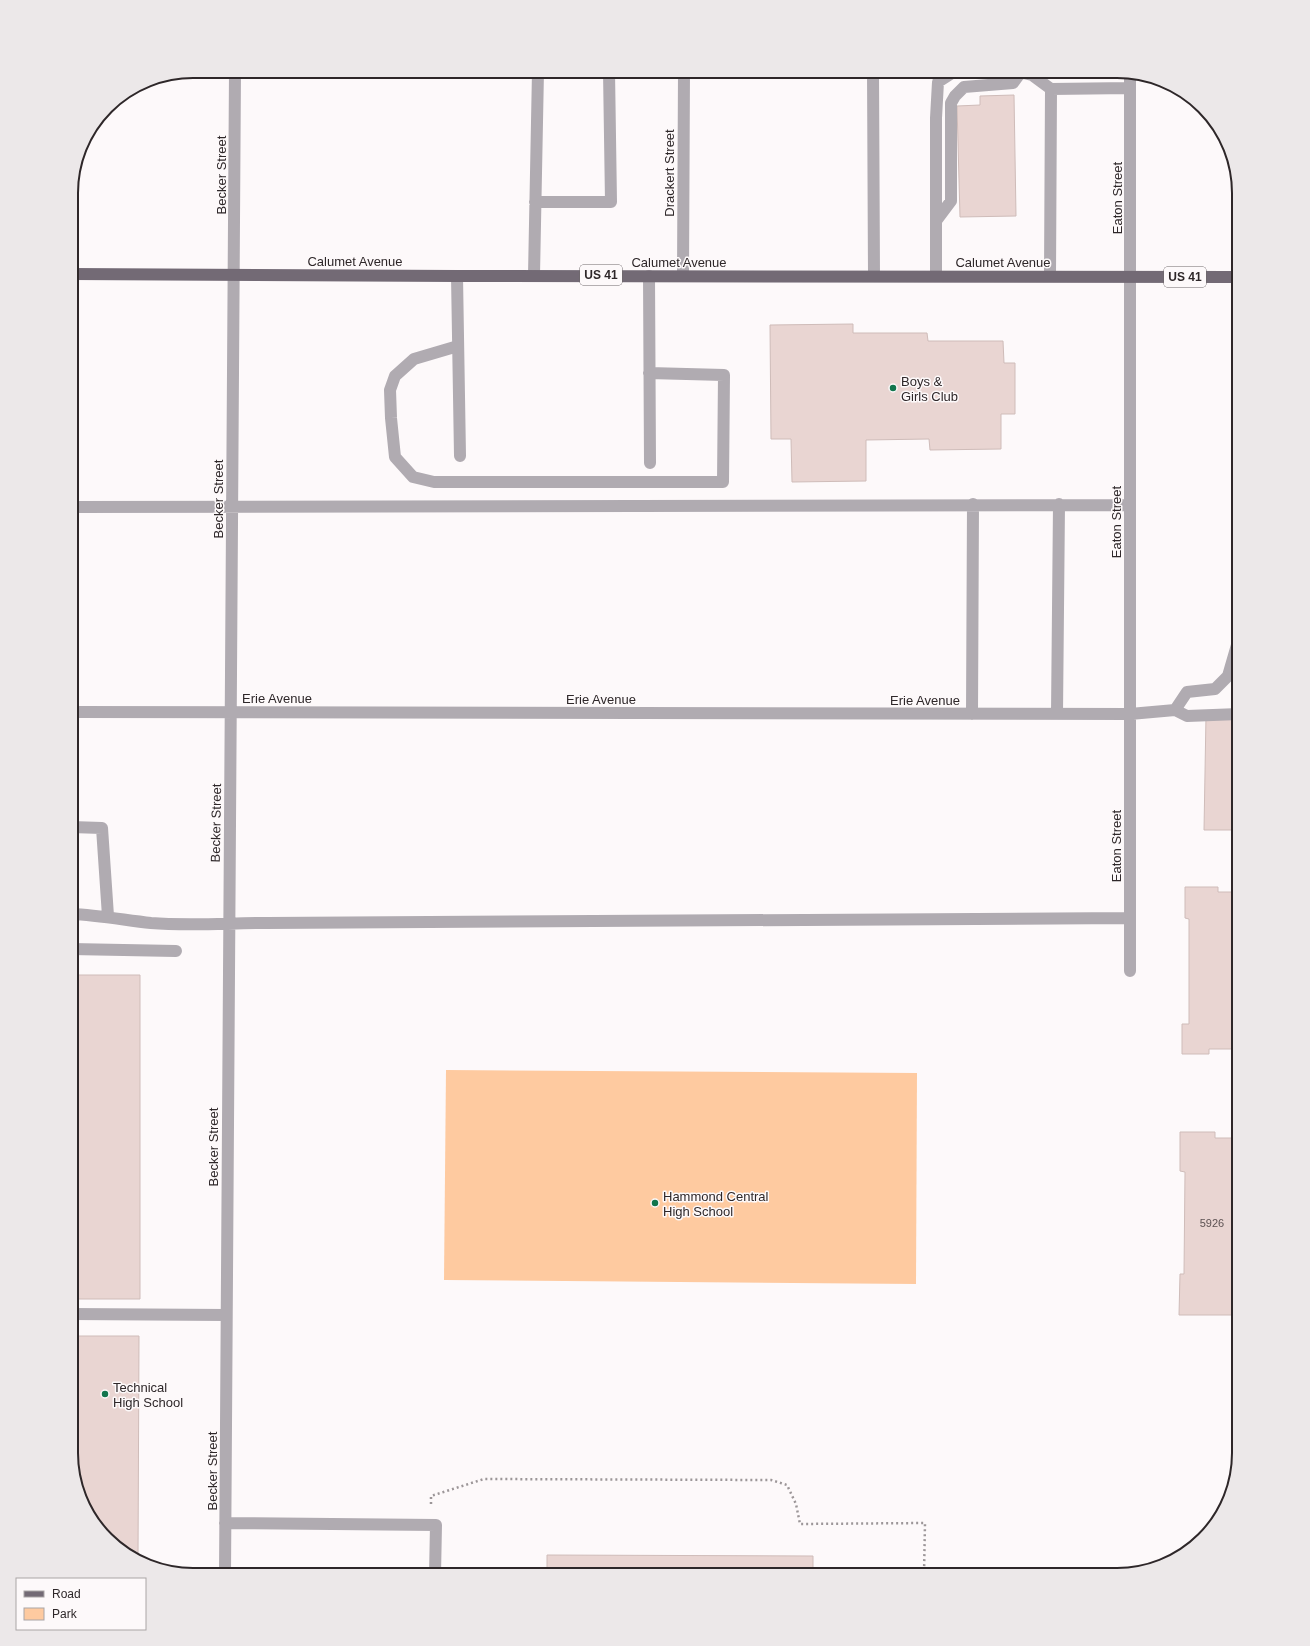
<svg xmlns="http://www.w3.org/2000/svg" width="1310" height="1646" font-family="Helvetica,sans-serif">
<style>
.green{fill:#fecaa0}
.building{fill:#e9d5d2;stroke:#cfbcb9}
.lines{fill:none;stroke-linecap:round;stroke-linejoin:round}
.path{stroke:#9c9698;stroke-width:2.5;stroke-dasharray:2 3;stroke-linecap:butt}
.minor{stroke:#b0abb1;stroke-width:12}
.major{stroke:#736a75;stroke-width:12}
.poi-dot{fill:#11754d;stroke:#fdf9fa;stroke-width:1.5}
.labels{text-anchor:middle;dominant-baseline:central;stroke-width:3;stroke-linejoin:round;paint-order:stroke}
.number-label{font-size:11px;fill:#5d5253}
.shield{fill:#fdf9fa;stroke:#6c6668;stroke-width:1}
.shield-label{font-size:12px;font-weight:bold;fill:#2e2729}
.street-label{font-size:13px;fill:#2e2729;stroke:#fdf9fa}
.poi-label{font-size:13px;fill:#2e2729;stroke:#fdf9fa;text-anchor:start}
.rim{fill:none;stroke:#2e2729;stroke-width:2}
</style>
<rect width="100%" height="100%" fill="#fdf9fa"/>
<path class="green" d="M446,1070L917,1073L916,1284L444,1280Z"/>
<path class="building" d="M1014,95L1016,216L960,217L957,106L980,105V96Z
M853,324V333H927L928,341H1003L1004,363H1015V414H1001V449L930,450L929,439L866,440V481L792,482L791,439H771L770,325Z
M1206,716H1239V830H1204Z
M1185,887H1218V892H1239V1049H1209V1054H1182V1024H1189V919L1185,918Z
M71,975H140V1299H71Z
M1180,1132H1215V1138H1239V1315H1179L1180,1274H1184L1185,1172L1180,1171Z
M71,1336H139L138,1560L132,1559L92,1521L77,1492L71,1453Z
M547,1555L813,1556V1575H547Z"/>
<g class="lines">
<path class="path" d="M431,1504V1496L484,1479L771,1480L787,1485L796,1504L800,1524L925,1523L924,1575"/>
<path class="minor" d="M873,71L874,276
M1016,71L1032,75L1051,89L1130,88
M535,202H611L609,71
M936,221L951,201V103L955,96L964,87L1013,83L1021,72
M534,275L538,71
M457,276L460,456
M649,276L650,463
M683,276L684,71
M936,276V118L938,82L952,73L973,71
M1050,276L1051,89
M458,346L414,359L395,376L390,390L391,418L395,457L413,477L434,482H723L724,375L649,373
M71,507L1130,505
M1175,710L1187,692L1215,689L1228,676L1237,645L1239,414
M71,712L1130,714L1175,710L1187,716L1239,714
M972,714L973,504
M1057,714L1059,504
M71,827L102,828L108,916
M71,914C98,915 124,920 151,923C189,926 228,923 267,923L1130,918
M71,949L176,951
M1130,971V73
M71,1314L226,1315
M225,1523L436,1525L435,1575
M225,1575L235,71"/>
<path class="major" d="M71,274L457,276L1239,277"/>
</g>
<g class="poi-dot">
<circle cx="893" cy="388" r="4"/>
<circle cx="655" cy="1203" r="4"/>
<circle cx="105" cy="1394" r="4"/>
</g>
<g class="labels">
<g class="number-label">
<text x="1212" y="1223">5926</text>
</g>
<g class="shield">
<rect x="580" y="265" width="42" height="20" rx="3"/>
<rect x="1164" y="267" width="42" height="20" rx="3"/>
</g>
<g class="shield-label">
<text x="601" y="275">US 41</text>
<text x="1185" y="277">US 41</text>
</g>
<g class="street-label">
<text transform="translate(669 173) rotate(-90)">Drackert Street</text>
<text transform="translate(221 175) rotate(-90)">Becker Street</text>
<text transform="translate(1117 198) rotate(-90)">Eaton Street</text>
<text x="355" y="261">Calumet Avenue</text>
<text x="679" y="262">Calumet Avenue</text>
<text x="1003" y="262">Calumet Avenue</text>
<text transform="translate(218 499) rotate(-90)">Becker Street</text>
<text transform="translate(1116 522) rotate(-90)">Eaton Street</text>
<text x="277" y="698">Erie Avenue</text>
<text x="601" y="699">Erie Avenue</text>
<text x="925" y="700">Erie Avenue</text>
<text transform="translate(216 823) rotate(-89)">Becker Street</text>
<text transform="translate(1116 846) rotate(-90)">Eaton Street</text>
<text transform="translate(213 1147) rotate(-90)">Becker Street</text>
<text transform="translate(212 1471) rotate(-90)">Becker Street</text>
</g>
<g class="poi-label">
<text x="901" y="381">Boys &amp;<tspan x="901" dy="15">Girls Club</tspan></text>
<text x="663" y="1196">Hammond Central<tspan x="663" dy="15">High School</tspan></text>
<text x="113" y="1387">Technical<tspan x="113" dy="15">High School</tspan></text>
</g>
</g>
<path d="M0 0H1310V1646H0ZM193 78H1117A115 115 0 0 1 1232 193V1453A115 115 0 0 1 1117 1568H193A115 115 0 0 1 78 1453V193A115 115 0 0 1 193 78Z" fill="#ece8e9" fill-rule="evenodd"/>
<path class="rim" d="M193 78H1117A115 115 0 0 1 1232 193V1453A115 115 0 0 1 1117 1568H193A115 115 0 0 1 78 1453V193A115 115 0 0 1 193 78Z"/>
<rect x="16" y="1578" width="130" height="52" fill="#fdf9fa" stroke="#aaa5a6"/>
<rect x="24" y="1591" width="20" height="6" fill="#736a75" stroke="#aaa5a6"/>
<text x="52" y="1598" font-size="12" fill="#2e2729">Road</text>
<rect x="24" y="1608" width="20" height="12" fill="#fecaa0" stroke="#aaa5a6"/>
<text x="52" y="1618" font-size="12" fill="#2e2729">Park</text>
</svg>
